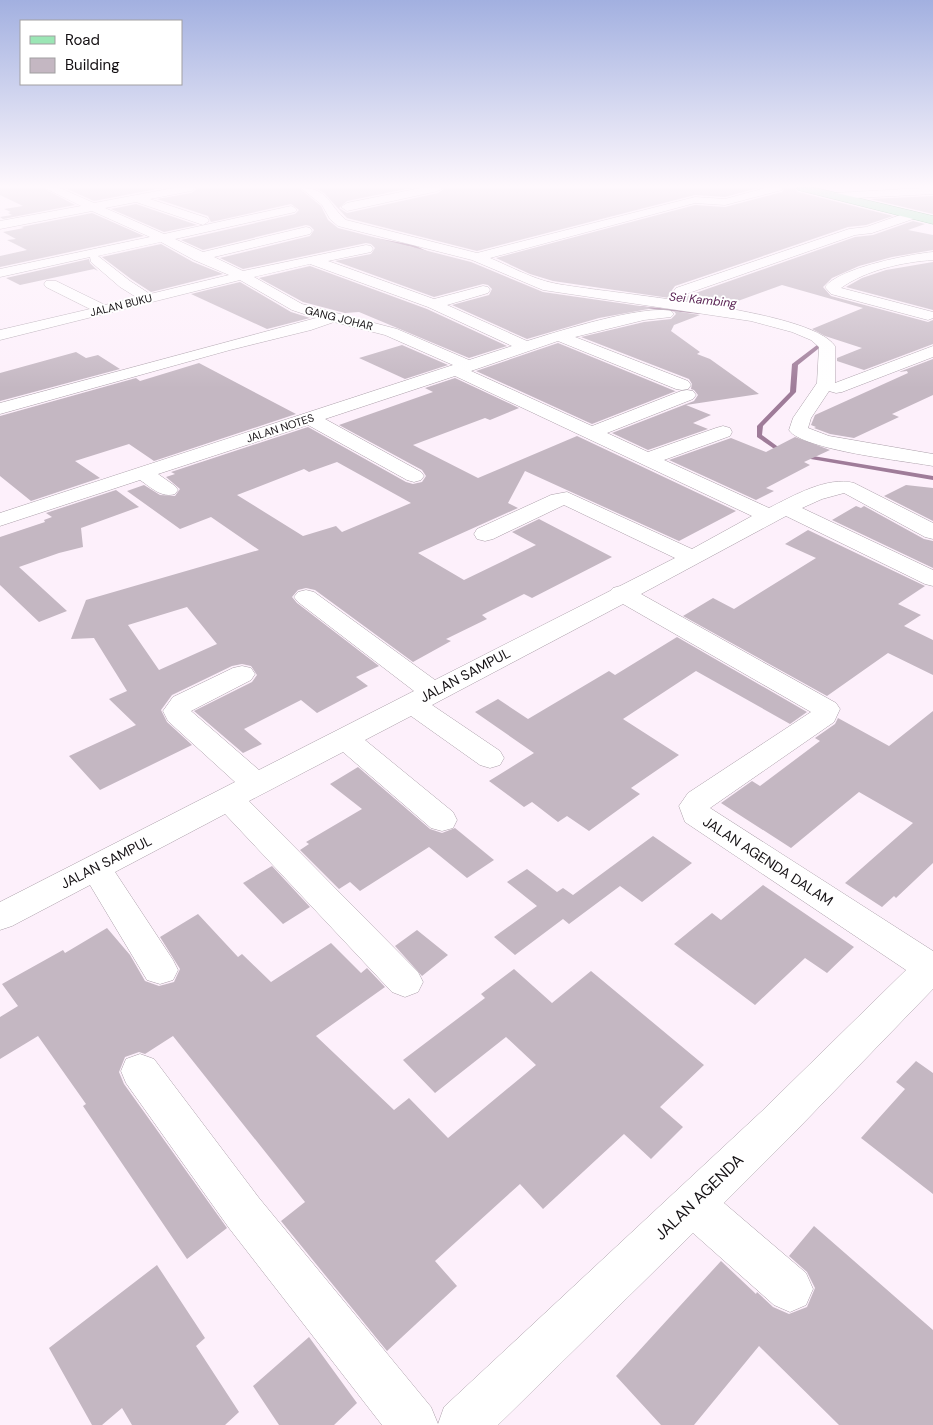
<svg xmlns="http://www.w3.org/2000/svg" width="933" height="1425" font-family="'DM Sans',sans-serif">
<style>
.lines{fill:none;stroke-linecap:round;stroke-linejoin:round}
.stream{fill:#9f7c99;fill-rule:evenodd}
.building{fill:#c4b7c2;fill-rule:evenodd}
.minor-casing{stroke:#ab9fa9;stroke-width:1}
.major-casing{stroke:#41915c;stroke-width:1}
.minor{fill:#fff;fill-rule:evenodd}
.major{fill:#9be6b5;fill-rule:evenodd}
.labels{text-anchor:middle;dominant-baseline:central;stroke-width:4;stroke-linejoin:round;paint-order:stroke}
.far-street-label{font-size:11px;fill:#141013;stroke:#fff}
.far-water-label{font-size:12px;font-style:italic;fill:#571f51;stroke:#fff}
.street-label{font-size:14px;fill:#141013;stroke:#fff}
.near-street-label{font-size:16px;fill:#141013;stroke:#fff}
</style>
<rect width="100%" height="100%" fill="#fdf0fb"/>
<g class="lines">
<path class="stream" d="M375,238L414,245L435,255L432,256L412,247L376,240Z
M639,306L700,312L702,313L700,314L641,308H639Z
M812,338H816L823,345L798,365L796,392L763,426L762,435L777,446L788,450V452L786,453L773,448L757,437V426L790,392L792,364L817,345L811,339Z
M801,454L933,476V480L799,457L798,456Z"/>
</g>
<path class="building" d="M0,188H43L75,205L3,219L0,217L12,215L8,213L11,212L4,209L23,206L0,195Z
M65,188H162L94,201Z
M198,188H299L321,206L328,220L338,228L471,262L543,292L654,308L599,318L527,339L452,305L489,295L492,289L488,285L483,284L434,297L335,261L371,254L375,248L371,244L366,243L243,269L220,258L310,236L314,230L310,226L306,225L203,250L181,240L295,214L299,210L291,204L211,222L208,216L157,199L191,193Z
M315,188H411L347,201L339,208L347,213L438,193L445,188H758L725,197L695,195L477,251L347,218L324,193Z
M785,188H795L798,192L893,216L866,225L848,227L675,286L672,290L674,295L687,296L855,237L873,235L913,221L925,224L908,230L933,235V250L892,257L859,266L832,278L823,287L831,296L928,322L933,320V344L864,370L837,361V358L862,348L825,336L812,329L863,308L782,285L724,306L553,281L530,274L496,258L695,205L725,207L782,192Z
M933,196V214L870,199Z
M136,204L197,225L164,232L111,209Z
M92,213L144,236L0,267V256L27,250L7,240L16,239L3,232L24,228L21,227Z
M161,244L193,262L223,274L151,292L131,279L102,257Z
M89,259L90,263L98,271L94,269L20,285L6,278Z
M933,262V310L846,287L862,278L886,270Z
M310,266L427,309L507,346L469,358L359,312L345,313L303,302L259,278Z
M240,282L291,312L310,318L267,329L191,294Z
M674,311L700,315L674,325L671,331L700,352L697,354L710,359L759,394L686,405L711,415L693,423L708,429L648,450L612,433L694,401L698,395L694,390L691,389L692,384L689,379L581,337L644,322L671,319L676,314Z
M558,343L675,391H676L592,424L476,371Z
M402,345L448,365L405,379L359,358Z
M76,352L86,358L98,355L120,369L0,401V373Z
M933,359V395L892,414L899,417L854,438L830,434L814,428L816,427L811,425L815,415L908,373L907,371L899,372Z
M199,363L296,414L154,461L129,444L75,461L100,478L31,501L0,476V416L136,378L140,381Z
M455,378L519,408L490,420L485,418L413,445L478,478L577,436L736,511L679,541L525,471L508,503L518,508L418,553L464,580L536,545L512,532L539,519L612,557L532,598L524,594L482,615L487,619L446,639L451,641L413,662L315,590L306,588L298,590L292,597L297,603L379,666L356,677L368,686L317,713L301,700L244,729L262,744L243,753L194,711L252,682L257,675L251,666L242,664L232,666L172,695L161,710L167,722L192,745L100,790L69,756L136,725L109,699L127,691L94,638L71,639L86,600L259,550L211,517L180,529L127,491L144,485L160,495L175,496L180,489L166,477L175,474L171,472L308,427L406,482L413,484L422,482L426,476L422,470L339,425L433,392L425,388ZM337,462L411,503L342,532L336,526L303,536L237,495L304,469L309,472ZM187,607L217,644L159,670L128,625Z
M795,437L830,450L804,462L810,465L766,488L774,491L756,500L669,460L731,438L766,452Z
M906,485L933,488V521L884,496Z
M116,490L139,507L81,528L83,547L59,553L19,567L67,611L39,622L0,585V537L45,522L44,520L52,517L46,513Z
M856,506L861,508L864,506L924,539L933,541V568L832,520Z
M808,530L925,586L898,604L921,615L904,626L933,640V675L888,653L827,696L683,616L713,598L734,609L816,558L785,544Z
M677,637L807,712L790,724L696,671L623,719L679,755L631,788L640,794L589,831L567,816L558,822L532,802L524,807L489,781L534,753L475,712L498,699L528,719L609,671L615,675Z
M933,711V863L896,898L894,896L882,907L845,883L913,823L859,792L791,848L721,803L752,781L760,786L820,741L815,738L835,724L838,718L889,746Z
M358,767L430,829L442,833L455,828L494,860L467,878L429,847L360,891L350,882L339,889L300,850L309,844L306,842L362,809L330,784Z
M653,836L692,863L642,902L620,886L569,924L563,919L515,955L494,937L537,906L507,882L527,869L557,892L563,888L573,895Z
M272,866L310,907L283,924L243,883Z
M763,885L854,947L827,973L805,958L755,1005L674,944L712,913L721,920Z
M198,914L238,957L242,954L271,982L331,943L361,973L367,968L385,987L316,1036L394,1110L409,1098L448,1138L536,1065L506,1037L435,1093L403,1060L485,998L481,994L514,969L552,1003L591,971L704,1065L660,1107L683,1127L651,1159L624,1134L543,1209L520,1184L435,1261L457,1286L387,1351L281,1221L305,1202L173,1036L145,1054L139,1052L125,1057L119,1072L124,1084L227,1228L187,1259L83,1106L86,1104L38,1036L0,1059V1017L18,1006L2,984L63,950L65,953L107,928L130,955L145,981L159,986L174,982L180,969L160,937Z
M417,930L448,955L422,976L395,946Z
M916,1061L933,1073V1194L861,1138L905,1089L896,1082Z
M814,1226L933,1330V1425H839L759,1346L694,1425H661L616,1376L721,1261L756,1294L757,1292L773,1307L789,1314L807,1307L815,1288L807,1272L789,1256Z
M157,1265L205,1338L196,1346L239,1412L225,1425H132L122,1408L102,1425H92L49,1348Z
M309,1337L357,1403L334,1425H279L253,1386Z"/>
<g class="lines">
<g class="minor-casing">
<path id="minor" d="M45,188H60L94,203L173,188H196L191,191L150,199L207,218L209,221L203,225L136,202L105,208L164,234L291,206L295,208L297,210L295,212L175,239L203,252L306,227L310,228L312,231L310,234L214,257L243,271L366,245L371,246L373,249L371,252L328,261L434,299L483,286L488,287L490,290L488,293L447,305L527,341C556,332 644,304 671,311L674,314L671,317L644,320L575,337L688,381L691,385L688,389L682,390L676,389L558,341L471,371L592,426L681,391L687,390L693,391L696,395L693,399L607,433L648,452L716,428L723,426L730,428L732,432L730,436L664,460L769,508C793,496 827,476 854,483L933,523V539L925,537L844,493L822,499L802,508L933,570V586L925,584L786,516L641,594L836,703L840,709L834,722L710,808L933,951V989L790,1137L724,1203L806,1273L813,1289L806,1305L790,1312L774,1305L693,1233L498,1425H382L229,1228L126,1083L121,1071L126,1059L140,1054L154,1059L259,1198L431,1407L438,1424L444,1407L762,1111L906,970L685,822L679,806L688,793L811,712L623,604L432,705L500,751L504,758L500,765L490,768L480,765L411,716L365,740L453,812L457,820L453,828L442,831L431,828L343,752L249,801L418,972L423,982L418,992L405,997L392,992L225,814L115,872L173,960L178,970L173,980L160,984L147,980L90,885L12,926L0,930V902L235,782L168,721L163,711L173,697L233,668L242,666L251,668L255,674L251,680L191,711L259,770L414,691L298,602L294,597L298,592L306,590L314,592L435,680L610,591L613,588L620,586L675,558L564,505L493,539L485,541L477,539L474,534L477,529L551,495L567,492L692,549L752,516L455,376L325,419L421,472L424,476L421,480L414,482L407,480L308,425L158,474L175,486L178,490L175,494C161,498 152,488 140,480L0,526V513L453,365L385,335L334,322L311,330L230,350L0,414V403L316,318L292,310L240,280L0,340V330L90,309L46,287L44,284L46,281H56L105,305L136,297L120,287L91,262L90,257L0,277V269L150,237L92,211L0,229V221L81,206ZM161,242L194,260L229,275L150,294L130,281L98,256ZM310,264L428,307L512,346L469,360L397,329L302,304L254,277Z
M301,188C329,188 328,205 346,220L477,253L695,197L725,199L765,188H783L782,190L725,205L695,203L490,258C509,266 533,279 553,283C606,294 809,308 835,346V383L933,346V357L842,392L836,393L829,391L811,418L808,428L829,436L933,454V466C906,461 802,450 789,430L793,418L817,383L819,347L811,340L792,332L751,321L543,290L472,260L338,226L330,219L322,205Z
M421,188H443L438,191L347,211L341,207L347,203Z
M924,188H933V194L836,199L830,196L836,193Z
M912,211L918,215L916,218L872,233L855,235L686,294H676L674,291L676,288L849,229L866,227Z
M933,252V260C903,262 866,270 841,288L933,312V318L928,320L831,294L825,287C839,268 910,254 933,252Z"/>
</g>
<g class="major-casing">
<path id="major" d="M797,188H816L933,216V224L798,190Z"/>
</g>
<use href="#minor" class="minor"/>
<use href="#major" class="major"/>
</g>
<linearGradient id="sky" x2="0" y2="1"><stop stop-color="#a2b0e0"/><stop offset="0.48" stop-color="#fef8fd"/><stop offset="1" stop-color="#fef8fd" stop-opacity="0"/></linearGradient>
<rect width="933" height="388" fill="url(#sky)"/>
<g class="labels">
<g class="far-street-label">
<text transform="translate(121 305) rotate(-14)">JALAN BUKU</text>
<text transform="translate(339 318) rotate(14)">GANG JOHAR</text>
<text transform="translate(280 428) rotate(-18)">JALAN NOTES</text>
</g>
<g class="far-water-label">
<text transform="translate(703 300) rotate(6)">Sei Kambing</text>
</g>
<g class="street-label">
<text transform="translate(465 675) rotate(-28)">JALAN SAMPUL</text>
<text transform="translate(768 861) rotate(33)">JALAN AGENDA DALAM</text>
<text transform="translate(106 862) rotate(-27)">JALAN SAMPUL</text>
</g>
<g class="near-street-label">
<text transform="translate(699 1197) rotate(-44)">JALAN AGENDA</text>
</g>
</g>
<rect x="20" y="20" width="162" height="65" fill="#ffffff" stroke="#a19fa1"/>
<rect x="30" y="36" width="25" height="8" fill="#9be6b5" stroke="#a19fa1"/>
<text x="65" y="45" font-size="15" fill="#141013">Road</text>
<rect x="30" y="58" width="25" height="15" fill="#c4b7c2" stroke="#a19fa1"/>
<text x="65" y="70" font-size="15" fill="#141013">Building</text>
</svg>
